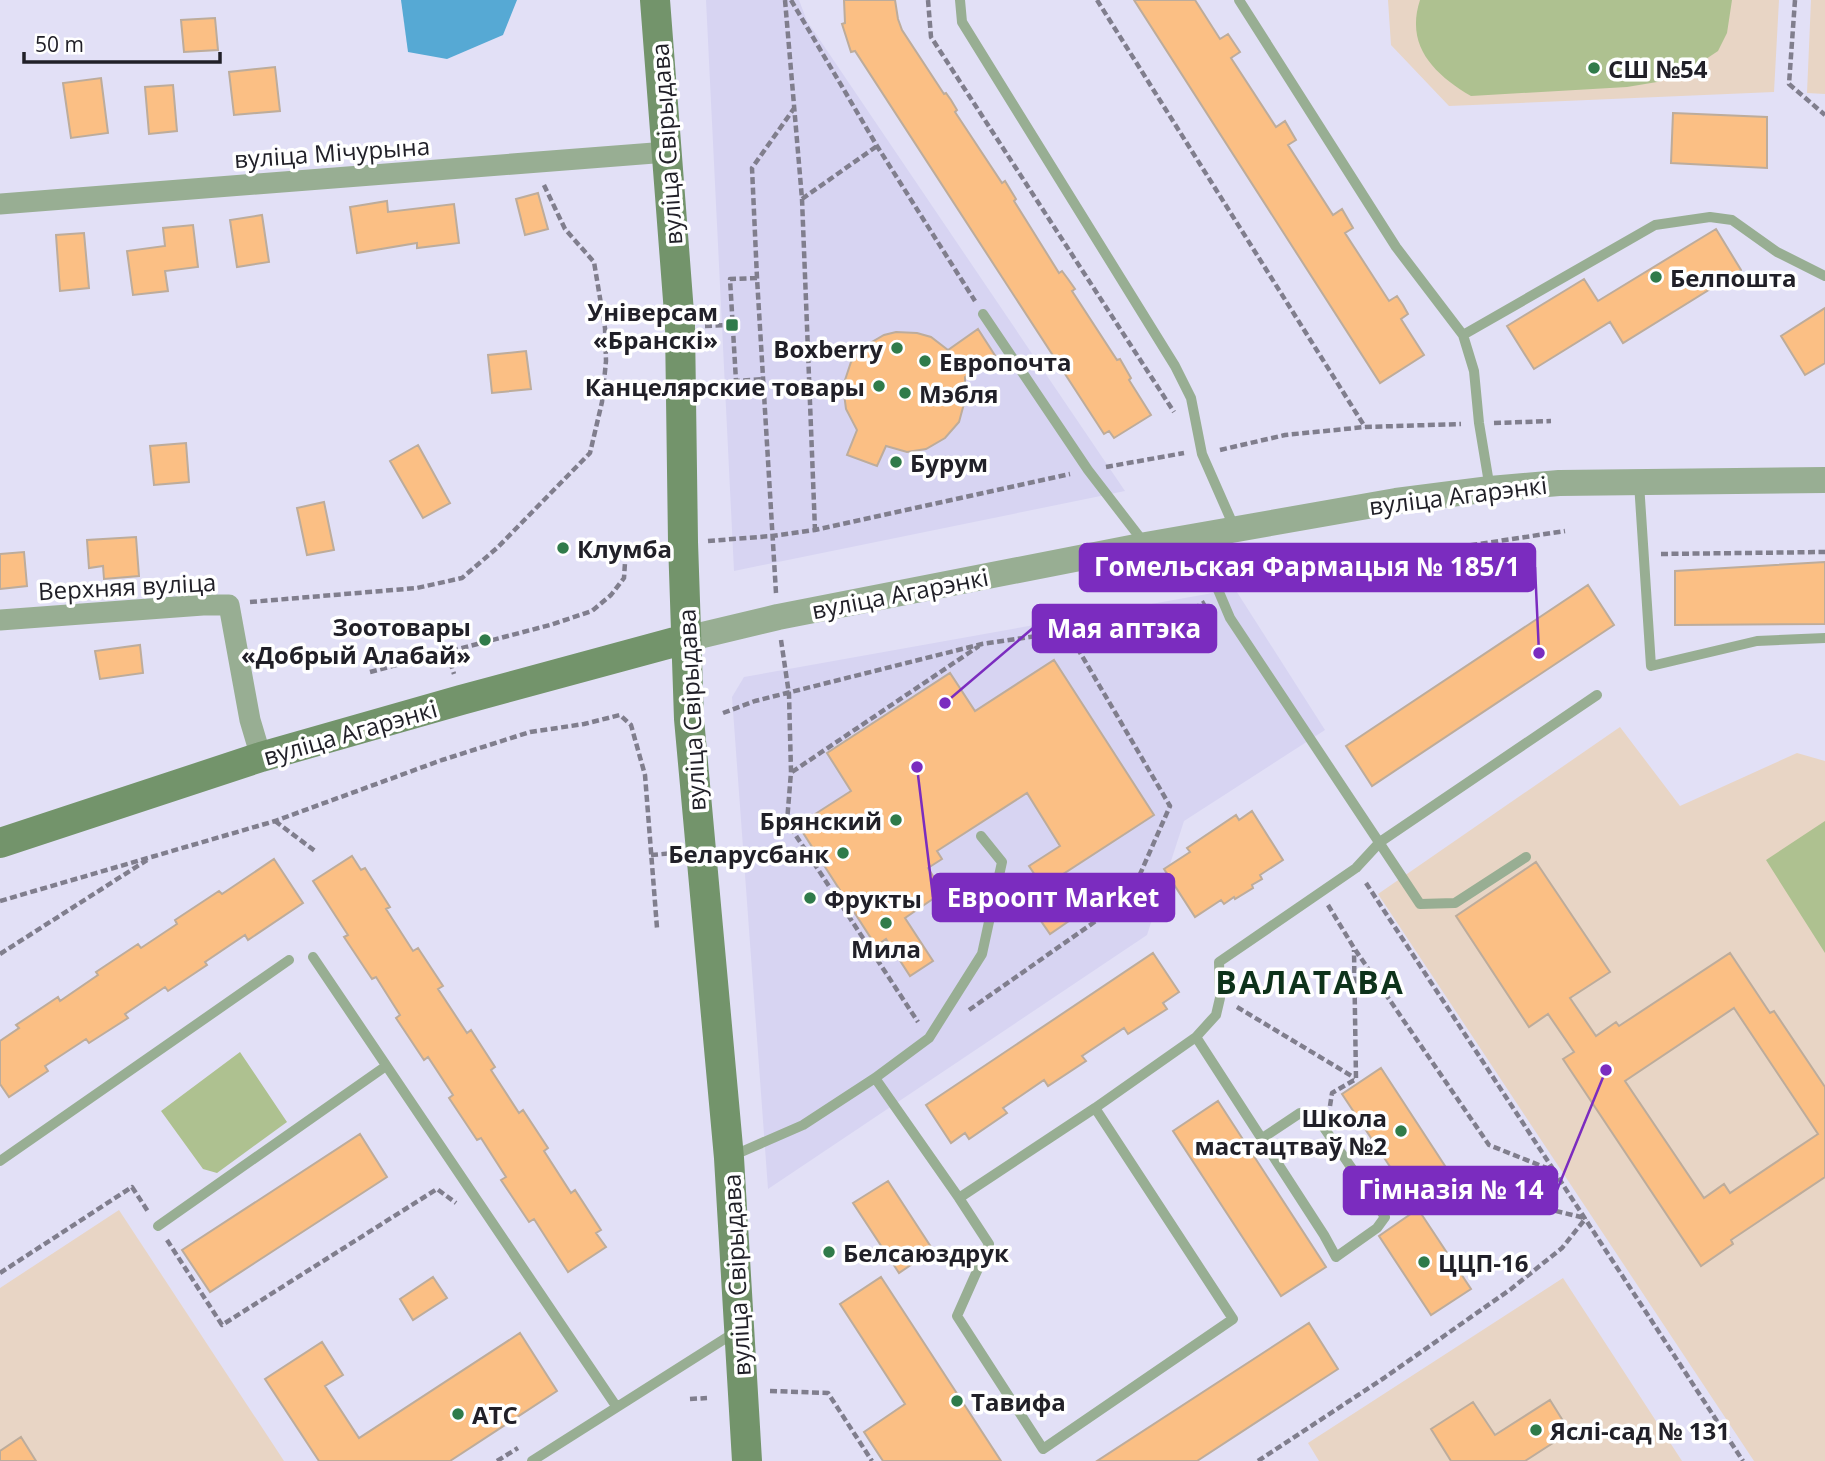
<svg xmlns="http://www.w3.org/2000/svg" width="1825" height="1461" font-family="'Open Sans',sans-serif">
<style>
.built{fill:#d7d4f2}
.education{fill:#e8d5c5}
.green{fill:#aec190}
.water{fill:#56a9d4}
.building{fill:#fbbf84;stroke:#bdac9b;stroke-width:2;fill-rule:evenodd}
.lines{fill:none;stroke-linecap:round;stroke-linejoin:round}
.path{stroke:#807e8d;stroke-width:4.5;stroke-dasharray:7 3.5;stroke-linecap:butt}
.service{stroke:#98ae93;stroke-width:10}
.minor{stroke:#98ae93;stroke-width:21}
.tertiary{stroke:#98ae93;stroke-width:26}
.secondary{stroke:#73946b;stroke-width:30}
.poi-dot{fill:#307b4a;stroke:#fff;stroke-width:2.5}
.labels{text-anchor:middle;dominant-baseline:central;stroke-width:7;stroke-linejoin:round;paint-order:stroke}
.poi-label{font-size:24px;font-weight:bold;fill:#212028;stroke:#fff;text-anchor:start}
.street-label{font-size:24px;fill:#212028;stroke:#fff}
.district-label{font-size:32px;font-weight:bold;letter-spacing:2px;fill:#0e331b;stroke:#fff}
.leader{fill:none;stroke:#7b2cbf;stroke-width:2.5}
.callout-dot{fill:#7b2cbf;stroke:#fff;stroke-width:2.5}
.callout{fill:#7b2cbf;stroke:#7b2cbf;stroke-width:2.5}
.callout-label{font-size:26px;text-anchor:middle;font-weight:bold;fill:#fff}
</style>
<rect width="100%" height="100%" fill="#e2e0f6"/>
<path class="built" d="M706,0H799L807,21L1125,491L734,571Z
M1235,589L1325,730L1184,821L1147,935L768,1189L732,697L744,677Z"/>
<path class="education" d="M1388,0H1779L1774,92L1449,106L1391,45Z
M1811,0H1825V94L1807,93Z
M1620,727L1680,806L1797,753L1825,761V1461H1754L1378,894Z
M119,1210L284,1461H0V1288Z
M1563,1278L1682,1461H1319L1308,1443Z"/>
<path class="green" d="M1420,0H1732L1727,33L1718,51L1694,67L1673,77L1657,82L1627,87L1471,96C1434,74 1405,46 1420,0Z
M1825,821V953L1766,860Z
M240,1052L287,1122L217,1173L203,1169L161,1111Z"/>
<path class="water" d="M401,0H517L503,35L447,59L408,52Z"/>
<path class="building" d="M844,0H895L898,19L902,30L944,94L946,93L951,100L957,110L955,112L1002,183L1005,181L1016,199L1014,201L1059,273L1062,271L1068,279L1075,289L1072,291L1117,360L1120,359L1131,378L1129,380L1151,415L1114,438L1109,431L1104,434L855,51L851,52L842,24L845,23Z
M1134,0H1195L1220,39L1228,34L1240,52L1231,58L1276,127L1285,121L1296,140L1288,145L1333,215L1342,209L1353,228L1345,233L1389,301L1397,296L1403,305L1408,314L1401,319L1424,355L1380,383Z
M215,18L218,50L184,52L181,20Z
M275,67L280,111L234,115L229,72Z
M101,78L108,133L71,138L63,83Z
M173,85L177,131L149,134L145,87Z
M1673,113L1767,117V168L1671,163Z
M538,193L548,229L525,235L516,199Z
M387,201L388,212L454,204L459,243L417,248V243L357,253L350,207Z
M262,215L269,262L237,267L230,220Z
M193,225L198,267L165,271L168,291L133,295L127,251L165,246L163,228Z
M1716,229L1741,270L1623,343L1610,322L1534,369L1507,326L1584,279L1598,301Z
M84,233L89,288L60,291L56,235Z
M1825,308V363L1805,375L1781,336Z
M978,329L996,357L965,377V400L959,422L945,438L926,449L907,452L886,446L877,466L847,455L857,430L846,409L843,386L851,362L865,346L884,335L896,332L917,333L931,337L948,350Z
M526,351L531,389L492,393L488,355Z
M186,443L189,482L154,485L150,446Z
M418,445L450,503L423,518L390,461Z
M324,502L334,550L307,555L297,508Z
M136,537L139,576L104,579L103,566L89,568L87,540Z
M24,552L27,586L0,589V554Z
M1825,562V624L1675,625V571Z
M1588,585L1614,625L1372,786L1346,746Z
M140,645L143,673L100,679L95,651Z
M1054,660L1154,815L1043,887L1029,866L1060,846L1027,793L937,851L942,859L928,868L943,892L905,918L933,961L910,976L886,939L876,946L798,825L851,791L827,753L950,673L975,711Z
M1252,811L1283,860L1260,875L1262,879L1252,885L1253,888L1235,899L1234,897L1224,904L1221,900L1195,917L1164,869L1190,852L1187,848L1236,815L1239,820Z
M352,856L361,870L365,868L390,907L386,909L413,951L418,948L443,986L438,989L467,1033L471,1030L495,1067L491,1070L519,1113L523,1110L548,1148L544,1151L571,1193L575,1190L601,1230L596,1233L606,1247L568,1272L534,1219L529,1222L501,1180L506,1177L481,1138L477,1140L449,1098L453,1095L428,1057L424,1060L396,1018L400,1015L376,977L372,979L344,937L348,935L313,881Z
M274,859L303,903L248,940L245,935L205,962L207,965L168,991L165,987L125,1014L128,1018L89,1043L86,1039L45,1066L48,1071L9,1097L0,1084V1041L19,1028L16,1025L58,997L60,1001L98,975L96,972L138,944L141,948L177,924L175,920L219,891L222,894Z
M1536,862L1610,972L1570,998L1596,1036L1616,1022L1619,1026L1730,953L1770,1013L1774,1011L1825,1087V1177L1731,1240L1733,1244L1701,1266L1563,1059L1574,1052L1548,1014L1529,1027L1456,916ZM1734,1008L1818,1134L1730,1193L1724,1184L1704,1198L1625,1081Z
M1052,895L1069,921L1050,934L1032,908Z
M1153,953L1179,992L1163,1003L1167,1009L1128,1034L1124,1028L1082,1056L1086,1061L1048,1086L1044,1080L1003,1108L1007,1113L969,1139L965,1133L951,1143L926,1105Z
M1381,1068L1447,1169L1408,1194L1342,1094Z
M1218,1101L1326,1267L1281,1296L1173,1131Z
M360,1134L387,1177L210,1292L182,1250Z
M888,1181L933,1250L899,1273L853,1203Z
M1418,1209L1471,1289L1431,1315L1379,1236Z
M433,1277L447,1298L413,1320L400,1299Z
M881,1277L1001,1461H883L864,1432L905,1404L840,1304Z
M1309,1323L1338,1369L1197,1461H1097Z
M520,1333L557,1391L450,1461H319L265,1379L322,1342L343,1375L325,1386L359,1438Z
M1550,1400L1570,1432L1525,1461H1451L1431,1429L1473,1402L1495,1435Z
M21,1437L36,1461H0V1451Z"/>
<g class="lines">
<path class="path" d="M785,0L802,199L815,530
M791,0L877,146L975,301
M928,0L931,37L1174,412
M1097,0L1365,427
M1795,0L1789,84L1825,115
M802,199L877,146
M757,278L730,279L736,381L764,379
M705,326L732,325
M1494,423L1551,421
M1220,450L1285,435L1365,427L1461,424
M1106,467L1184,453
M708,541L772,536L815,530L1070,474
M1661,554L1825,552
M1233,585L1241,580L1565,531
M776,593L757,278L752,168L795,107
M250,602L417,588L462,578L497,548L590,453L602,402L606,361L605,328L594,262L565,229L543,183
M781,640L789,694L791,772L787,822L918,1022
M447,652L454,674
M370,672L550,625L592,611L611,595L624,578L626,547L657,544
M723,713L755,701L982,644L1185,614L1205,602
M792,772L979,646
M275,821L315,851
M651,855L675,853
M1366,883L1553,1169
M0,901L275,821L442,760L530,732L584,724L620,715L631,725L645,775L657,928
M1328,905L1354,948L1489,1145L1554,1171L1743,1461
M0,954L147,860
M1237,1007L1355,1078
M969,1010L1130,897L1170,806L1068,632
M1330,1106L1332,1093L1356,1079L1354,950
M1400,1213L1425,1204L1539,1207L1585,1218
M167,1240L222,1325L437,1189L456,1203
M0,1273L132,1187L149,1213
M770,1391L828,1393L872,1461
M690,1399L707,1398
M497,1461L518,1448
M1258,1461L1384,1378L1511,1289L1562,1248L1586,1218"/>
<path class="service" d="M960,0L962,22L1175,366L1191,398L1202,454L1235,529
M1239,0L1396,247L1463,335L1474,371L1479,423L1490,489
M983,314L1088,470L1145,544
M1463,335L1655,225L1710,217L1732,220L1777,252L1825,276
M1639,483L1651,666L1757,641L1825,638
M1196,538L1230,618L1420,904L1455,903L1526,857
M313,957L616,1406
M1196,1037L1324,1235L1336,1257L1377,1228L1385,1217L1318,1119L1300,1113L1261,1139
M875,1078L959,1198
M1095,1108L1233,1319L1043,1449L957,1316L989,1244L959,1198L1095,1108L1196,1037L1216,1015L1220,998L1219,962L1356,868L1380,842L1597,695
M732,1156L803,1125L875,1078L929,1038L982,954L1002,862L981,836
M0,1161L289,960
M158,1226L386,1066
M532,1461L737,1331"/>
<path class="minor" d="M0,204L667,152
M0,620L203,605H229L250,720L261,757"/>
<path class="tertiary" d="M686,639L778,617L1146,545L1396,501L1490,489L1559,483L1825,480"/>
<path class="secondary" d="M655,0L680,326L683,542L689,719L729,1158L747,1461
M0,843L261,757L461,700L686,639"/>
</g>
<g class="poi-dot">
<circle cx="1594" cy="68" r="7"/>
<circle cx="1656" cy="277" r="7"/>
<rect x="725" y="318" width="14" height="14" rx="3.5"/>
<circle cx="897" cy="348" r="7"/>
<circle cx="925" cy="361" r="7"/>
<circle cx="879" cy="386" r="7"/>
<circle cx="905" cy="393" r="7"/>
<circle cx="896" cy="462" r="7"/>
<circle cx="563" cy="548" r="7"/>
<circle cx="485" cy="640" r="7"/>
<circle cx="896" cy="820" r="7"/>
<circle cx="843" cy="853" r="7"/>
<circle cx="810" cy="898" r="7"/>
<circle cx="886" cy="923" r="7"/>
<circle cx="1401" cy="1131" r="7"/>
<circle cx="829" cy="1252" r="7"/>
<circle cx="1424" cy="1262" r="7"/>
<circle cx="957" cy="1401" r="7"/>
<circle cx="458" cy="1414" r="7"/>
<circle cx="1536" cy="1430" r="7"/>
</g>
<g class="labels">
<g class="poi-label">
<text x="1608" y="68">СШ №54</text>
<text x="1670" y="277">Белпошта</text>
<text x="718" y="311" text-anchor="end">Універсам<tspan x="718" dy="28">«Бранскі»</tspan></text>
<text x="883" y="348" text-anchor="end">Boxberry</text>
<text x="939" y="361">Европочта</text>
<text x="865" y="386" text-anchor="end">Канцелярские товары</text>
<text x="919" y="393">Мэбля</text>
<text x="910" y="462">Бурум</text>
<text x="577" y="548">Клумба</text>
<text x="471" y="626" text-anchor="end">Зоотовары<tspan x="471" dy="28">«Добрый Алабай»</tspan></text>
<text x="882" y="820" text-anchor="end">Брянский</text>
<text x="829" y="853" text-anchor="end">Беларусбанк</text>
<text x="824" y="898">Фрукты</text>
<text x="886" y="948" text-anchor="middle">Мила</text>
<text x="1387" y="1117" text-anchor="end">Школа<tspan x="1387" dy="28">мастацтваў №2</tspan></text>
<text x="843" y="1252">Белсаюздрук</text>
<text x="1438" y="1262">ЦЦП-16</text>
<text x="971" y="1401">Тавифа</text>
<text x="472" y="1414">АТС</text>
<text x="1550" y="1430">Яслі-сад № 131</text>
</g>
<g class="street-label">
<text transform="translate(666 144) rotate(-94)">вуліца Свірыдава</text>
<text transform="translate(332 152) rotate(-4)">вуліца Мічурына</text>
<text transform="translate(1458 495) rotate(-7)">вуліца Агарэнкі</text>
<text transform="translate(127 586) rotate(-3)">Верхняя вуліца</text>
<text transform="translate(900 593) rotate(-11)">вуліца Агарэнкі</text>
<text transform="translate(691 710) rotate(-93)">вуліца Свірыдава</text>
<text transform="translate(350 732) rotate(-16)">вуліца Агарэнкі</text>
<text transform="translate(736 1275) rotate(-93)">вуліца Свірыдава</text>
</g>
<g class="district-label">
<text x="1310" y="981">ВАЛАТАВА</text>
</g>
</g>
<path class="leader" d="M1539 653L1535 567M945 703L1033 628M917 767L933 897M1606 1070L1557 1190"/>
<g class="callout-dot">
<circle cx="1539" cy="653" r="7"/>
<circle cx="945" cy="703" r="7"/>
<circle cx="917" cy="767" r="7"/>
<circle cx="1606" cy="1070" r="7"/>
</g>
<g class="callout">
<rect x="1080" y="544" width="455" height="47" rx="7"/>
<rect x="1033" y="605" width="183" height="47" rx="7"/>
<rect x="933" y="874" width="241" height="47" rx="7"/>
<rect x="1344" y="1167" width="213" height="47" rx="7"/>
</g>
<g class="callout-label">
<text x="1307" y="576">Гомельская Фармацыя № 185/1</text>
<text x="1124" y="638">Мая аптэка</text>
<text x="1053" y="907">Евроопт Market</text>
<text x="1451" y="1199">Гімназія № 14</text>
</g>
<path d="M24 52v10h196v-10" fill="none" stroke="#212028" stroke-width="3.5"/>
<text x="35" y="52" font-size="21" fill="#212028" stroke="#ffffff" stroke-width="5" paint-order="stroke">50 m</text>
</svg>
